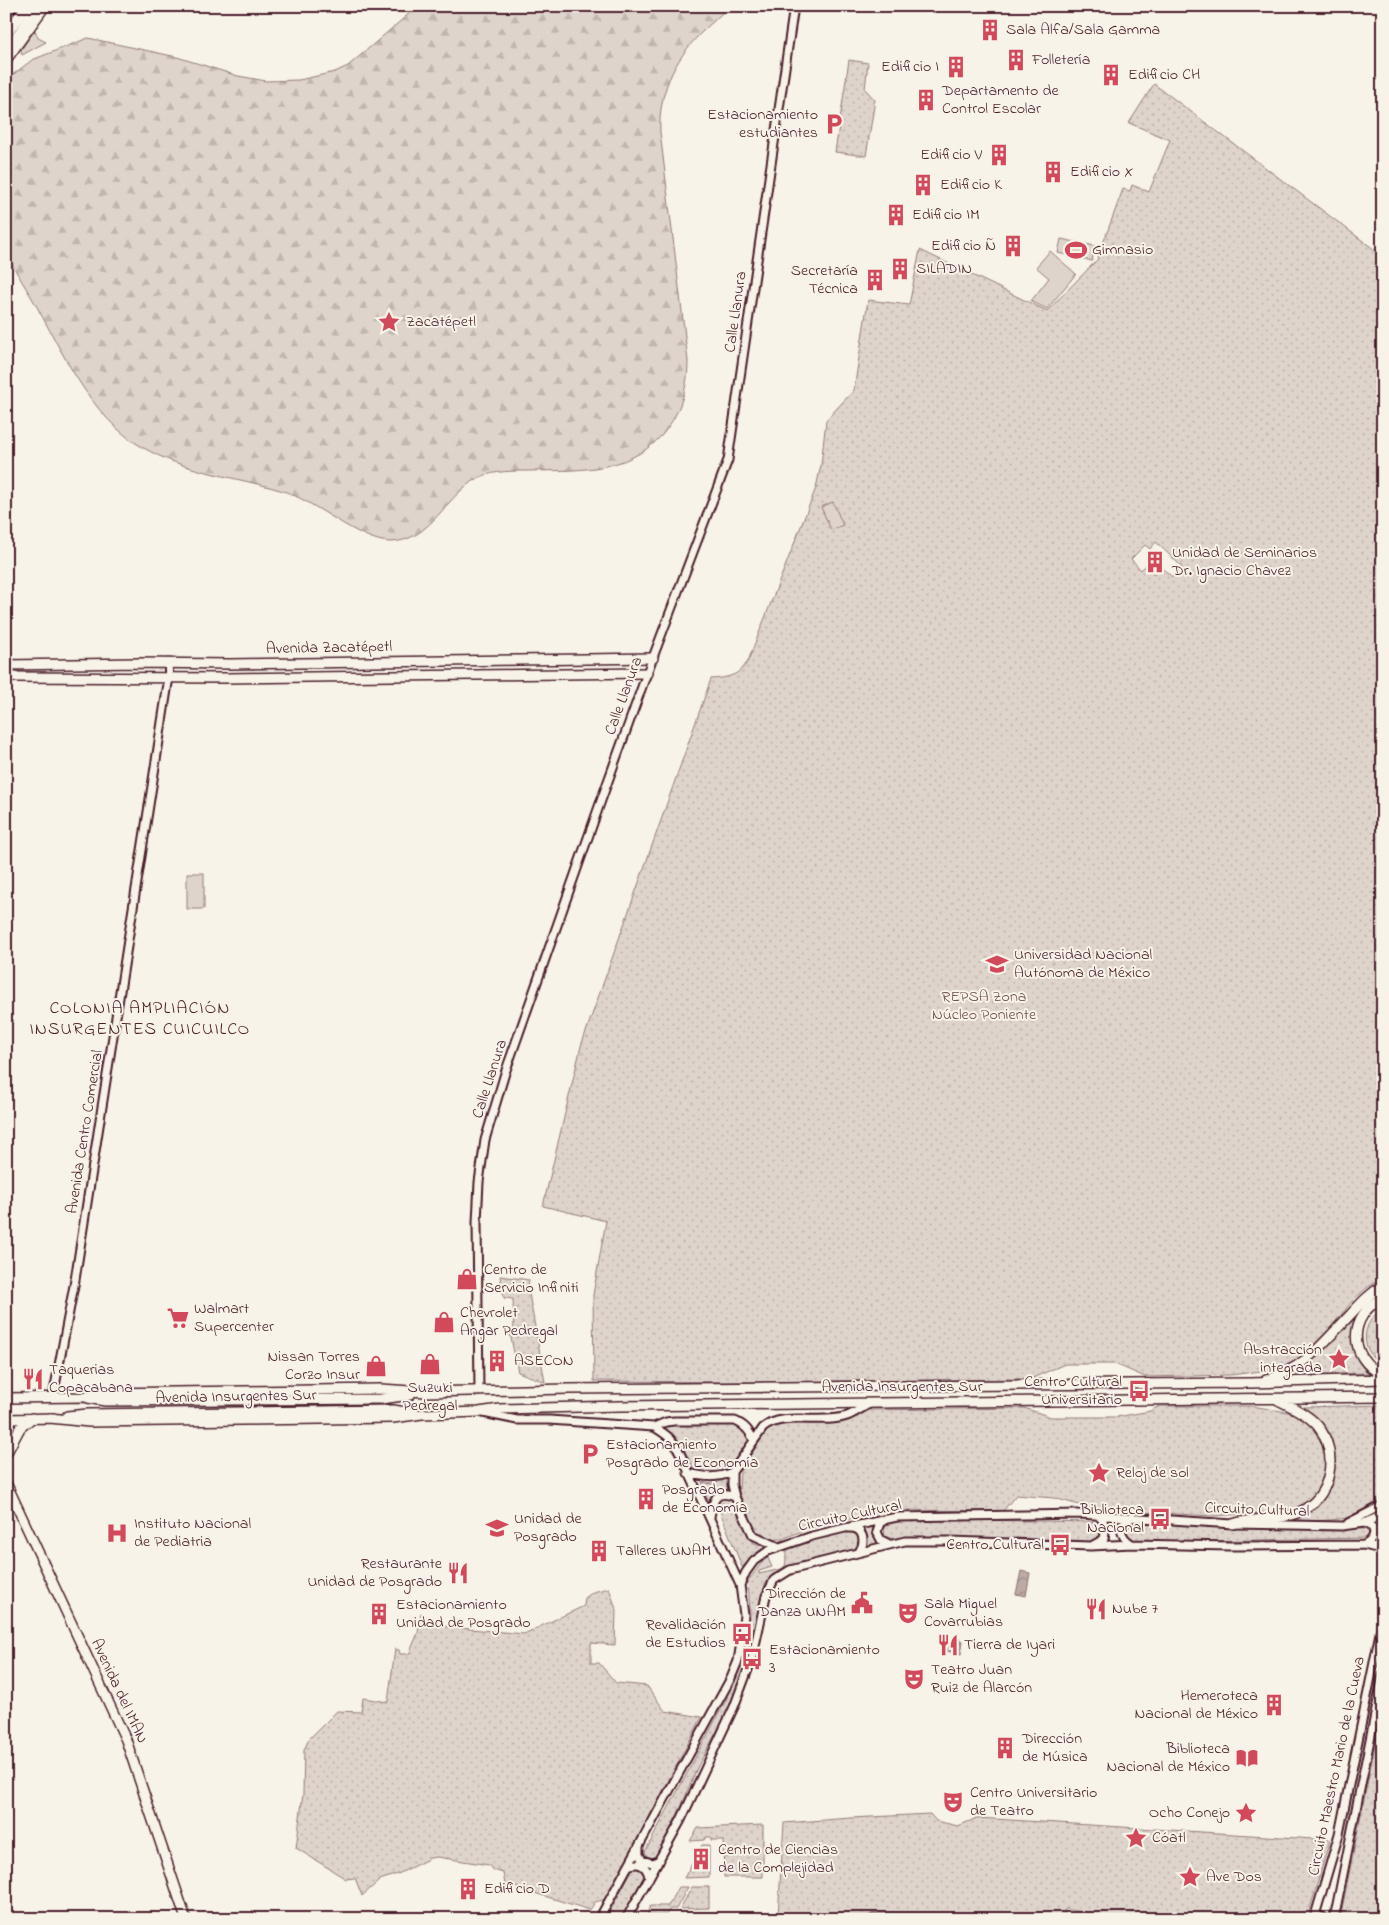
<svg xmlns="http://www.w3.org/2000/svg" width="1389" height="1925" font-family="'Indie Flower',sans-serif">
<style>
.grass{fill:url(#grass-dots);stroke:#947a7c;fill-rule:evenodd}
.forest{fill:url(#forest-firs);stroke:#947a7c}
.pitch{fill:#ded4cc;stroke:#947a7c}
.water{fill:url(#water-waves);stroke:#8e7275}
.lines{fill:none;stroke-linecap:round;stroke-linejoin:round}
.minor-casing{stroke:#4a1f2b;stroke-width:11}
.major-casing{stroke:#4a1f2b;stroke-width:12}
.highway-casing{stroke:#4a1f2b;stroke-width:14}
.minor{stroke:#f7f3e8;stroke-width:7}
.major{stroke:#f7f3e8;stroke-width:9}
.highway{stroke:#f7f3e8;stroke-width:10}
.labels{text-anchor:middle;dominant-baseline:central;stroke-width:4;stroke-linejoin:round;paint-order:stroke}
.poi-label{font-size:16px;fill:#4a1f2b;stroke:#f7f3e8;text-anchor:start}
.street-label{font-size:16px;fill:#4a1f2b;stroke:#f7f3e8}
.park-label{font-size:16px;fill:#6f4c53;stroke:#f7f3e8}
.neighbourhood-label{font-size:18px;letter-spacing:1px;fill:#4a1f2b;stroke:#f7f3e8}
</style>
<defs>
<pattern id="grass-dots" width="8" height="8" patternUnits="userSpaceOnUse" patternTransform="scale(1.25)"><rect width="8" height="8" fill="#ded4cc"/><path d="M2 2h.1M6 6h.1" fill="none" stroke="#c0b6af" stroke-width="1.8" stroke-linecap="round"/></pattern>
<pattern id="forest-firs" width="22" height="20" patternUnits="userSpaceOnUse" patternTransform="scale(1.25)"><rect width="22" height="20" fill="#ded4cc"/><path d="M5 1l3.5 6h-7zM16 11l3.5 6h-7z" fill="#c0b6af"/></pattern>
<pattern id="water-waves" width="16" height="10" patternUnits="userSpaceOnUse" patternTransform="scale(1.25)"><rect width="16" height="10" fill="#bcaaa7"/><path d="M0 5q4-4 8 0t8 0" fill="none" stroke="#9b8a88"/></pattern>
</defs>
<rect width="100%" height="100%" fill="#f7f3e8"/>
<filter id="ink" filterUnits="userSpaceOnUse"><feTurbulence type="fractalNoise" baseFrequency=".02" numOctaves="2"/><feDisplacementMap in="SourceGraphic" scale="10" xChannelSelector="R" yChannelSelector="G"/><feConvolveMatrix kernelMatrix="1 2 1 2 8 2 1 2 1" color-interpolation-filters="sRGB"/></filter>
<g filter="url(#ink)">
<path class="grass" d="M849,60L868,63L865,89L875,100L866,156L835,152Z
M1154,84L1383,256V1278L1368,1287L1354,1299L1332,1326L1310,1349L1295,1361L1276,1369L1231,1375L1145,1377L1115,1364H1065L1030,1379L743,1382L594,1381L593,1295L606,1221L543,1206L581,1046L711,679C727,678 739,676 748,661L816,488L821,465L826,420L854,390L868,300L909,305L920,250L1047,311L1097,260L1123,189L1130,191L1132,185L1149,192L1170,140L1129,123ZM1156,542L1182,567L1172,577L1161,567L1154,574L1146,565L1141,570L1131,559L1145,545L1150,549Z
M500,1276L529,1280L528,1288L545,1382L518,1372L510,1333H514L513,1299L504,1298Z
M1383,1309V1365C1359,1352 1360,1322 1383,1309Z
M1356,1315C1349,1339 1351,1354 1368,1373L1293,1375L1309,1363Z
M1383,1405V1500C1362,1523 1316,1522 1287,1519L1315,1508L1333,1483L1335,1459L1329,1432L1304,1407Z
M1159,1406H1252L1293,1413L1308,1421L1320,1433L1327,1457L1323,1476L1316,1494L1301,1507L1278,1512L1213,1516L1104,1510L1090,1508L1054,1498L1016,1495L1003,1511L889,1510L810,1528L782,1539L770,1540L757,1532L749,1519L739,1492L740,1471L770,1426L786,1422H841L870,1410L1024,1408L1051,1417H1117L1150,1411Z
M733,1423L748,1435L749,1442L732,1469L720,1473L706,1474L692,1467L684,1449L666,1429L670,1425Z
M728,1479L730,1492H715L709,1503L702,1482L712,1484Z
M722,1497L730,1498L754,1543L768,1547L742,1567L717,1504Z
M1383,1518V1546L1376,1543C1380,1537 1380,1529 1374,1523Z
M900,1519L1100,1522L1099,1539L1089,1544L889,1538L885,1536L884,1528L888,1522Z
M1133,1522L1253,1527L1368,1529L1369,1538L1138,1542L1129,1540L1126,1531Z
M875,1525C873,1533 874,1538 881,1543L867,1546V1536L863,1527Z
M843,1531H854L860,1539L858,1548L849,1552L787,1566L765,1584L750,1657L737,1694L697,1768L682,1805L656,1858L648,1859L645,1852L732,1689L748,1648L750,1612L748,1581L766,1557L767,1556L772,1567L759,1571V1574L781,1569L785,1566C787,1560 784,1553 789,1548C797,1540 831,1534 843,1531Z
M609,1588L616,1609L615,1645L591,1643V1663H599L616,1683L647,1686L665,1711L702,1717L606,1899L595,1902L590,1910L505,1884L503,1873L493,1870L489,1865L437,1857L430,1858L400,1873L380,1880L362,1896L355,1878L346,1879L296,1848L303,1794L304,1750L309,1739L337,1711L361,1712L363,1698L388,1702L395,1649L399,1650L400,1654H409L418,1633L421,1613L438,1626L524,1634L584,1606L585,1598L593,1592Z
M1383,1705V1919H1340Z
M930,1814L936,1821L958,1826L977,1818L1330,1840L1307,1919H1102V1916L1065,1909L1063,1919H999L942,1914L778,1916L784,1823L851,1818Z
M763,1825V1877H724L723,1840H711V1837H706L704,1840L690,1841L698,1828Z
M702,1845H709V1877L684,1878Z
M639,1866L645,1870V1879L622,1919H606L633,1868Z
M678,1887H688L676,1909H670L666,1915H647L650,1906H668Z
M692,1887H709V1908L680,1909Z"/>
<path class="forest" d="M418,6H729C720,16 710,24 701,33C674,60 658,94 660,132L688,361C688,388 680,414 662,435C627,474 575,470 527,471C511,471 495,471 480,477C446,493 432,541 391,542C359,542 315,500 280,490C233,476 187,473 142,447C90,417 61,349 32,298C26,288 9,261 6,251C4,240 6,216 6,203C6,162 6,121 6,80L32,60L88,38L177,57L238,76L266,81L299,80L335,72L348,66Z
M35,30L38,38L46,42L22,55L21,50Z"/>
<path class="pitch" d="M1061,239L1095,246L1092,261L1058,253Z
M1050,251L1076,274L1047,309L1031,301L1049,278L1036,267Z
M833,502L843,525L831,530L821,507Z
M187,873H204V909H187Z"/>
<path class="water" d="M1021,1571L1030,1573L1026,1596L1016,1594Z
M960,1639L963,1641L961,1654L946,1651L951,1644Z"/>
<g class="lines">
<g class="minor-casing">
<path id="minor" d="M479,1391L477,1222L479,1182L485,1140L505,1073L603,795L647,673L728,460L794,6
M53,1397L75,1280L169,677L168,663
M483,1413L517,1420H549L654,1427C666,1434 674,1440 680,1453L740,1585
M654,1427L666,1422L674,1421H735C745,1425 749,1431 754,1440
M688,1473C705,1477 716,1479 732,1472
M710,1517C713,1500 715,1489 735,1497
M1132,1518C1116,1524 1120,1537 1132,1544
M885,1520L880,1523L877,1532L881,1540L889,1544
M1348,1523L1383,1505
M849,1528C864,1527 866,1542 859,1552
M1093,1545L1104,1539C1106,1529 1106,1521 1097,1515
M1364,1545C1375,1540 1379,1527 1364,1523
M779,1547L753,1535L735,1497L732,1485V1472L763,1428C783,1411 821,1425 847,1416C855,1413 863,1407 871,1403
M639,1846V1854L642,1860L652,1863L660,1860
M628,1866C639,1861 648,1866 649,1878
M1316,1914L1325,1919
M599,1919L731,1678L738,1661L741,1642L744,1615L740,1585L746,1572L754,1561L768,1551L812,1536L845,1528L897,1517L1079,1514L1233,1524L1342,1526L1364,1523L1383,1515
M626,1919L681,1820L734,1707L752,1659L766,1596L774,1580L790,1570L905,1541H950L1091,1546L1132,1544L1230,1546L1364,1545L1376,1548L1383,1554
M873,1919H946
M1314,1919L1339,1834L1383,1618
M1334,1919L1383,1675"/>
</g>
<g class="major-casing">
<path id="major" d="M6,60L45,6
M6,665L139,663L230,664L653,658
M6,677L226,678L647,673
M1383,1298C1347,1315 1348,1359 1383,1375
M1266,1380C1305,1369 1324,1342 1351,1314C1361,1303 1370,1293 1383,1286
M6,1398L85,1397L106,1393L381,1389L425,1392L568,1389L1250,1383L1383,1379
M88,1398L105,1401L381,1399L410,1395
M67,1416L88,1414L393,1410L412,1413
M50,1418L89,1422L393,1418L422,1414L479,1412L500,1409L620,1406L1383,1397
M6,1419L54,1418
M6,1454L20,1428L32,1418
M6,1483L126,1740L186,1919
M1233,1524C1254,1517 1277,1521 1297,1513C1332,1500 1340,1452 1317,1425C1307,1414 1292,1407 1278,1400"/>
</g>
<g class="highway-casing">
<path id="highway" d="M6,13L11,6
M6,34L27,6
M6,52L39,6"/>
</g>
<use href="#minor" class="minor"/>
<use href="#major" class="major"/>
<use href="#highway" class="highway"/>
</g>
</g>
<defs>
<g id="building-bare" transform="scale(1.725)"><path d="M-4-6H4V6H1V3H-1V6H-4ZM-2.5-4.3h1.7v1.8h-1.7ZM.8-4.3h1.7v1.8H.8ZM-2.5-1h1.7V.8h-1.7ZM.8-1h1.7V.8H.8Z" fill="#d1495b" stroke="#f7f3e8" stroke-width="2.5" paint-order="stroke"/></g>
<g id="parking-bare" transform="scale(1.725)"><path d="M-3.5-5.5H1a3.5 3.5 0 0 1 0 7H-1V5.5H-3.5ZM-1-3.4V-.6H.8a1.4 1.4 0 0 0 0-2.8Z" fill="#d1495b" stroke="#f7f3e8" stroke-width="2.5" paint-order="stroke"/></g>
<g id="stadium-bare" transform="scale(1.725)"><path d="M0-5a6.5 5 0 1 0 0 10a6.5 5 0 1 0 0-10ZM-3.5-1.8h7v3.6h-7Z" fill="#d1495b" stroke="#f7f3e8" stroke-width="2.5" paint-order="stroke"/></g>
<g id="sight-bare" transform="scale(1.725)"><path d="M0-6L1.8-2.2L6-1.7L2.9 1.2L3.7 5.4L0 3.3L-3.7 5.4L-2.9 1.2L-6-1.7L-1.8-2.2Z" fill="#d1495b" stroke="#f7f3e8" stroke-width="2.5" paint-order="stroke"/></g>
<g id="university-bare" transform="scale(1.725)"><path d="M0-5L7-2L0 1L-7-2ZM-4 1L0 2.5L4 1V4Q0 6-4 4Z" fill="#d1495b" stroke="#f7f3e8" stroke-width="2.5" paint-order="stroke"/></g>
<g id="shop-bare" transform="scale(1.725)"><path d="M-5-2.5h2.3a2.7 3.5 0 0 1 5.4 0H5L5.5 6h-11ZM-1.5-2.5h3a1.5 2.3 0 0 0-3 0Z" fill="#d1495b" stroke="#f7f3e8" stroke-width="2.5" paint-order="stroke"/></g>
<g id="supermarket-bare" transform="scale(1.725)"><path d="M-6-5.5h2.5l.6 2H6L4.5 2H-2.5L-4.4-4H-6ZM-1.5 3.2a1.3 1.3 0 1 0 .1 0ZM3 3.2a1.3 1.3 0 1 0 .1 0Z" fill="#d1495b" stroke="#f7f3e8" stroke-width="2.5" paint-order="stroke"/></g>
<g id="restaurant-bare" transform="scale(1.725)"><path d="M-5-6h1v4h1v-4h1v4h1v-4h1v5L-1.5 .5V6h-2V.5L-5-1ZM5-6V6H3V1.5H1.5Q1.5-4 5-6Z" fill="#d1495b" stroke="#f7f3e8" stroke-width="2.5" paint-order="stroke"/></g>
<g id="bus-bare" transform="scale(1.725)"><path d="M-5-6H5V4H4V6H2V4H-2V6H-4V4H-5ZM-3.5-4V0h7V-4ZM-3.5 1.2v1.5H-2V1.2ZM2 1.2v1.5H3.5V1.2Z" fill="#d1495b" stroke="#f7f3e8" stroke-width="2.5" paint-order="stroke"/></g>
<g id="hospital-bare" transform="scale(1.725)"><path d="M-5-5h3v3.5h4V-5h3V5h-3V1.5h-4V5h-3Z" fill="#d1495b" stroke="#f7f3e8" stroke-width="2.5" paint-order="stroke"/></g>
<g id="civic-bare" transform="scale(1.725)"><path d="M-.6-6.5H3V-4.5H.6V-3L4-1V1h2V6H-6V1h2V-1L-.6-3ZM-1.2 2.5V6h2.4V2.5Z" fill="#d1495b" stroke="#f7f3e8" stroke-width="2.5" paint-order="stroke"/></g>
<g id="theatre-bare" transform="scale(1.725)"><path d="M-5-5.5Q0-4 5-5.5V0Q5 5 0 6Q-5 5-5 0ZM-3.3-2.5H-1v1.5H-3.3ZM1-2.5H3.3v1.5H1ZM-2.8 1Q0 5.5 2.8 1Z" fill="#d1495b" stroke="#f7f3e8" stroke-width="2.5" paint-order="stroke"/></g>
<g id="library-bare" transform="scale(1.725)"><path d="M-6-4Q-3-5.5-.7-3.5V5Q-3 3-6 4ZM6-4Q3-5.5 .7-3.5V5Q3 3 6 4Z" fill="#d1495b" stroke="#f7f3e8" stroke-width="2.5" paint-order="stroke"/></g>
</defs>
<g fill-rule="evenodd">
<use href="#building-bare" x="990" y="30"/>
<use href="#building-bare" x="1016" y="60"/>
<use href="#building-bare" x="956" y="67"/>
<use href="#building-bare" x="1111" y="75"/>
<use href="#building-bare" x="926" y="100"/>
<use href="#parking-bare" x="834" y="124"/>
<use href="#building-bare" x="999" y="155"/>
<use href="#building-bare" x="1053" y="172"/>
<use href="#building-bare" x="923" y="185"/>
<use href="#building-bare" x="896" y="215"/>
<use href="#building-bare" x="1013" y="246"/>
<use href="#stadium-bare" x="1076" y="250"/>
<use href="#building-bare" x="900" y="269"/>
<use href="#building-bare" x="875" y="280"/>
<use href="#sight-bare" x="389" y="322"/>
<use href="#building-bare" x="1155" y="562"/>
<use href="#university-bare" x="997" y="964"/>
<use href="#shop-bare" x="467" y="1279"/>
<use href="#supermarket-bare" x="178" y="1318"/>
<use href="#shop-bare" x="444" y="1322"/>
<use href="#sight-bare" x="1339" y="1359"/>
<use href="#building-bare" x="497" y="1361"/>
<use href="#shop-bare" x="430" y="1364"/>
<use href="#shop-bare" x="376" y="1366"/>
<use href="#restaurant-bare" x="33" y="1379"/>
<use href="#bus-bare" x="1139" y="1391"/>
<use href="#parking-bare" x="590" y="1454"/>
<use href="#sight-bare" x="1099" y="1473"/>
<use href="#building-bare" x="646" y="1499"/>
<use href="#bus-bare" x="1160" y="1519"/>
<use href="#university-bare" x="497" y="1528"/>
<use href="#hospital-bare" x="117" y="1533"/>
<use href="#bus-bare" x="1060" y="1545"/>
<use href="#building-bare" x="599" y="1551"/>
<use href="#restaurant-bare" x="458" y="1573"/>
<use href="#civic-bare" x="862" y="1603"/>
<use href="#restaurant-bare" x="1096" y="1609"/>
<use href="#theatre-bare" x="908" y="1613"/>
<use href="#building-bare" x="379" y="1614"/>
<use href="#bus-bare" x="742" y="1634"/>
<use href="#restaurant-bare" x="948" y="1645"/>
<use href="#bus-bare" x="752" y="1659"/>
<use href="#theatre-bare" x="914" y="1679"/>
<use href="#building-bare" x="1274" y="1705"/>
<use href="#building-bare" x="1005" y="1748"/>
<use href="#library-bare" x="1247" y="1758"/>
<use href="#theatre-bare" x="953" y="1802"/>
<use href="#sight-bare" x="1246" y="1813"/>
<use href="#sight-bare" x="1136" y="1838"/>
<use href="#building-bare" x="701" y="1859"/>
<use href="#sight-bare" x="1190" y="1877"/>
<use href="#building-bare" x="468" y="1889"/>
</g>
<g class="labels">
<g class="poi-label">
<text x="1006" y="30">Sala Alfa/Sala Gamma</text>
<text x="1032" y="60">Folletería</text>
<text x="939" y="67" text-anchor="end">Edificio I</text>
<text x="1128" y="75">Edificio CH</text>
<text x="942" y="91">Departamento de<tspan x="942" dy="18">Control Escolar</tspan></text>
<text x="818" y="115" text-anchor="end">Estacionamiento<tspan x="818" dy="18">estudiantes</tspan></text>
<text x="982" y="155" text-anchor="end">Edificio V</text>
<text x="1070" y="172">Edificio X</text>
<text x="940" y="185">Edificio K</text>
<text x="912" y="215">Edificio IM</text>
<text x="996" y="246" text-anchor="end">Edificio Ñ</text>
<text x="1092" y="250">Gimnasio</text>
<text x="916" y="269">SILADIN</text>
<text x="858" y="271" text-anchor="end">Secretaría<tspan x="858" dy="18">Técnica</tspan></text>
<text x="406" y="322">Zacatépetl</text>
<text x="1172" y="553">Unidad de Seminarios<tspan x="1172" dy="18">Dr. Ignacio Chavez</tspan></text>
<text x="1014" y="955">Universidad Nacional<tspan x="1014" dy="18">Autónoma de México</tspan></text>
<text x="484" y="1270">Centro de<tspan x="484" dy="18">Servicio Infiniti</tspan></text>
<text x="194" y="1309">Walmart<tspan x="194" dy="18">Supercenter</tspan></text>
<text x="460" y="1313">Chevrolet<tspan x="460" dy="18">Angar Pedregal</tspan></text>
<text x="1322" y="1350" text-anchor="end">Abstracción<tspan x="1322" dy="18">integrada</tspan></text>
<text x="360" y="1357" text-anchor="end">Nissan Torres<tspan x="360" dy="18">Corzo Insur</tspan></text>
<text x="514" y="1361">ASECON</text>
<text x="49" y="1370">Taquerias<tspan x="49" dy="18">Copacabana</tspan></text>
<text x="1122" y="1382" text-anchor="end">Centro Cultural<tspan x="1122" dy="18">Universitario</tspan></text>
<text x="430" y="1388" text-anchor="middle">Suzuki<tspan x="430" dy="18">Pedregal</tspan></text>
<text x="606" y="1445">Estacionamiento<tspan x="606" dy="18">Posgrado de Economía</tspan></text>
<text x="1116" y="1473">Reloj de sol</text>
<text x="662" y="1490">Posgrado<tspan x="662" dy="18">de Economía</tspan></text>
<text x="1144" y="1510" text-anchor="end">Biblioteca<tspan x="1144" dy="18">Nacional</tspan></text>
<text x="514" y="1519">Unidad de<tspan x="514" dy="18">Posgrado</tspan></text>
<text x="134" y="1524">Instituto Nacional<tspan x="134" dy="18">de Pediatria</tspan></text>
<text x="1044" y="1545" text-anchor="end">Centro Cultural</text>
<text x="616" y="1551">Talleres UNAM</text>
<text x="442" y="1564" text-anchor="end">Restaurante<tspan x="442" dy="18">Unidad de Posgrado</tspan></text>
<text x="846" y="1594" text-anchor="end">Dirección de<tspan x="846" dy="18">Danza UNAM</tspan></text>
<text x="924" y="1604">Sala Miguel<tspan x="924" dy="18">Covarrubias</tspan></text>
<text x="396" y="1605">Estacionamiento<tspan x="396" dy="18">Unidad de Posgrado</tspan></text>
<text x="1112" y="1609">Nube 7</text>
<text x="726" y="1625" text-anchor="end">Revalidación<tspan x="726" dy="18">de Estudios</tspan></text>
<text x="964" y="1645">Tierra de Iyari</text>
<text x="769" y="1650">Estacionamiento<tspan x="769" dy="18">3</tspan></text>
<text x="931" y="1670">Teatro Juan<tspan x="931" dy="18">Ruiz de Alarcón</tspan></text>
<text x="1258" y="1696" text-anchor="end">Hemeroteca<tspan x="1258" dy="18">Nacional de México</tspan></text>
<text x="1022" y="1739">Dirección<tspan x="1022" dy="18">de Música</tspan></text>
<text x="1230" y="1749" text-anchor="end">Biblioteca<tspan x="1230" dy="18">Nacional de México</tspan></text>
<text x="970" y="1793">Centro Universitario<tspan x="970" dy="18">de Teatro</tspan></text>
<text x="1230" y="1813" text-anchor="end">Ocho Conejo</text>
<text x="1152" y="1838">Cóatl</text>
<text x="718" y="1850">Centro de Ciencias<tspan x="718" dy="18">de la Complejidad</tspan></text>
<text x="1206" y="1877">Ave Dos</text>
<text x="484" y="1889">Edificio D</text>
</g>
<g class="street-label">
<text transform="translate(736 312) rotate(-82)">Calle Llanura</text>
<text transform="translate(329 648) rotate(-1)">Avenida Zacatépetl</text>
<text transform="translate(624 696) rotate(-70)">Calle Llanura</text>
<text transform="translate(490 1079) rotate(-72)">Calle Llanura</text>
<text transform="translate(85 1132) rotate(-81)">Avenida Centro Comercial</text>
<text x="902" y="1387">Avenida Insurgentes Sur</text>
<text transform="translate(236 1397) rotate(-1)">Avenida Insurgentes Sur</text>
<text transform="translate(1257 1510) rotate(2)">Circuito Cultural</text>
<text transform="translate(850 1516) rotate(-12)">Circuito Cultural</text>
<text transform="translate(119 1691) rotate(65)">Avenida del IMAN</text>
<text transform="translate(1337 1766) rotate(-78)">Circuito Maestro Mario de la Cueva</text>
</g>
<g class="park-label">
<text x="984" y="997">REPSA Zona<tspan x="984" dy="18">Núcleo Poniente</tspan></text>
</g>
<g class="neighbourhood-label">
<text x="140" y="1009">COLONIA AMPLIACIÓN<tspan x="140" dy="21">INSURGENTES CUICUILCO</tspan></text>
</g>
</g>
<rect width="1389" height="1925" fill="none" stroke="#f7f3e8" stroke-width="25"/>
<rect x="12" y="12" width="1364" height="1900" fill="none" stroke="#4a1f2b" stroke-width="2" filter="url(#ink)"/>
</svg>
